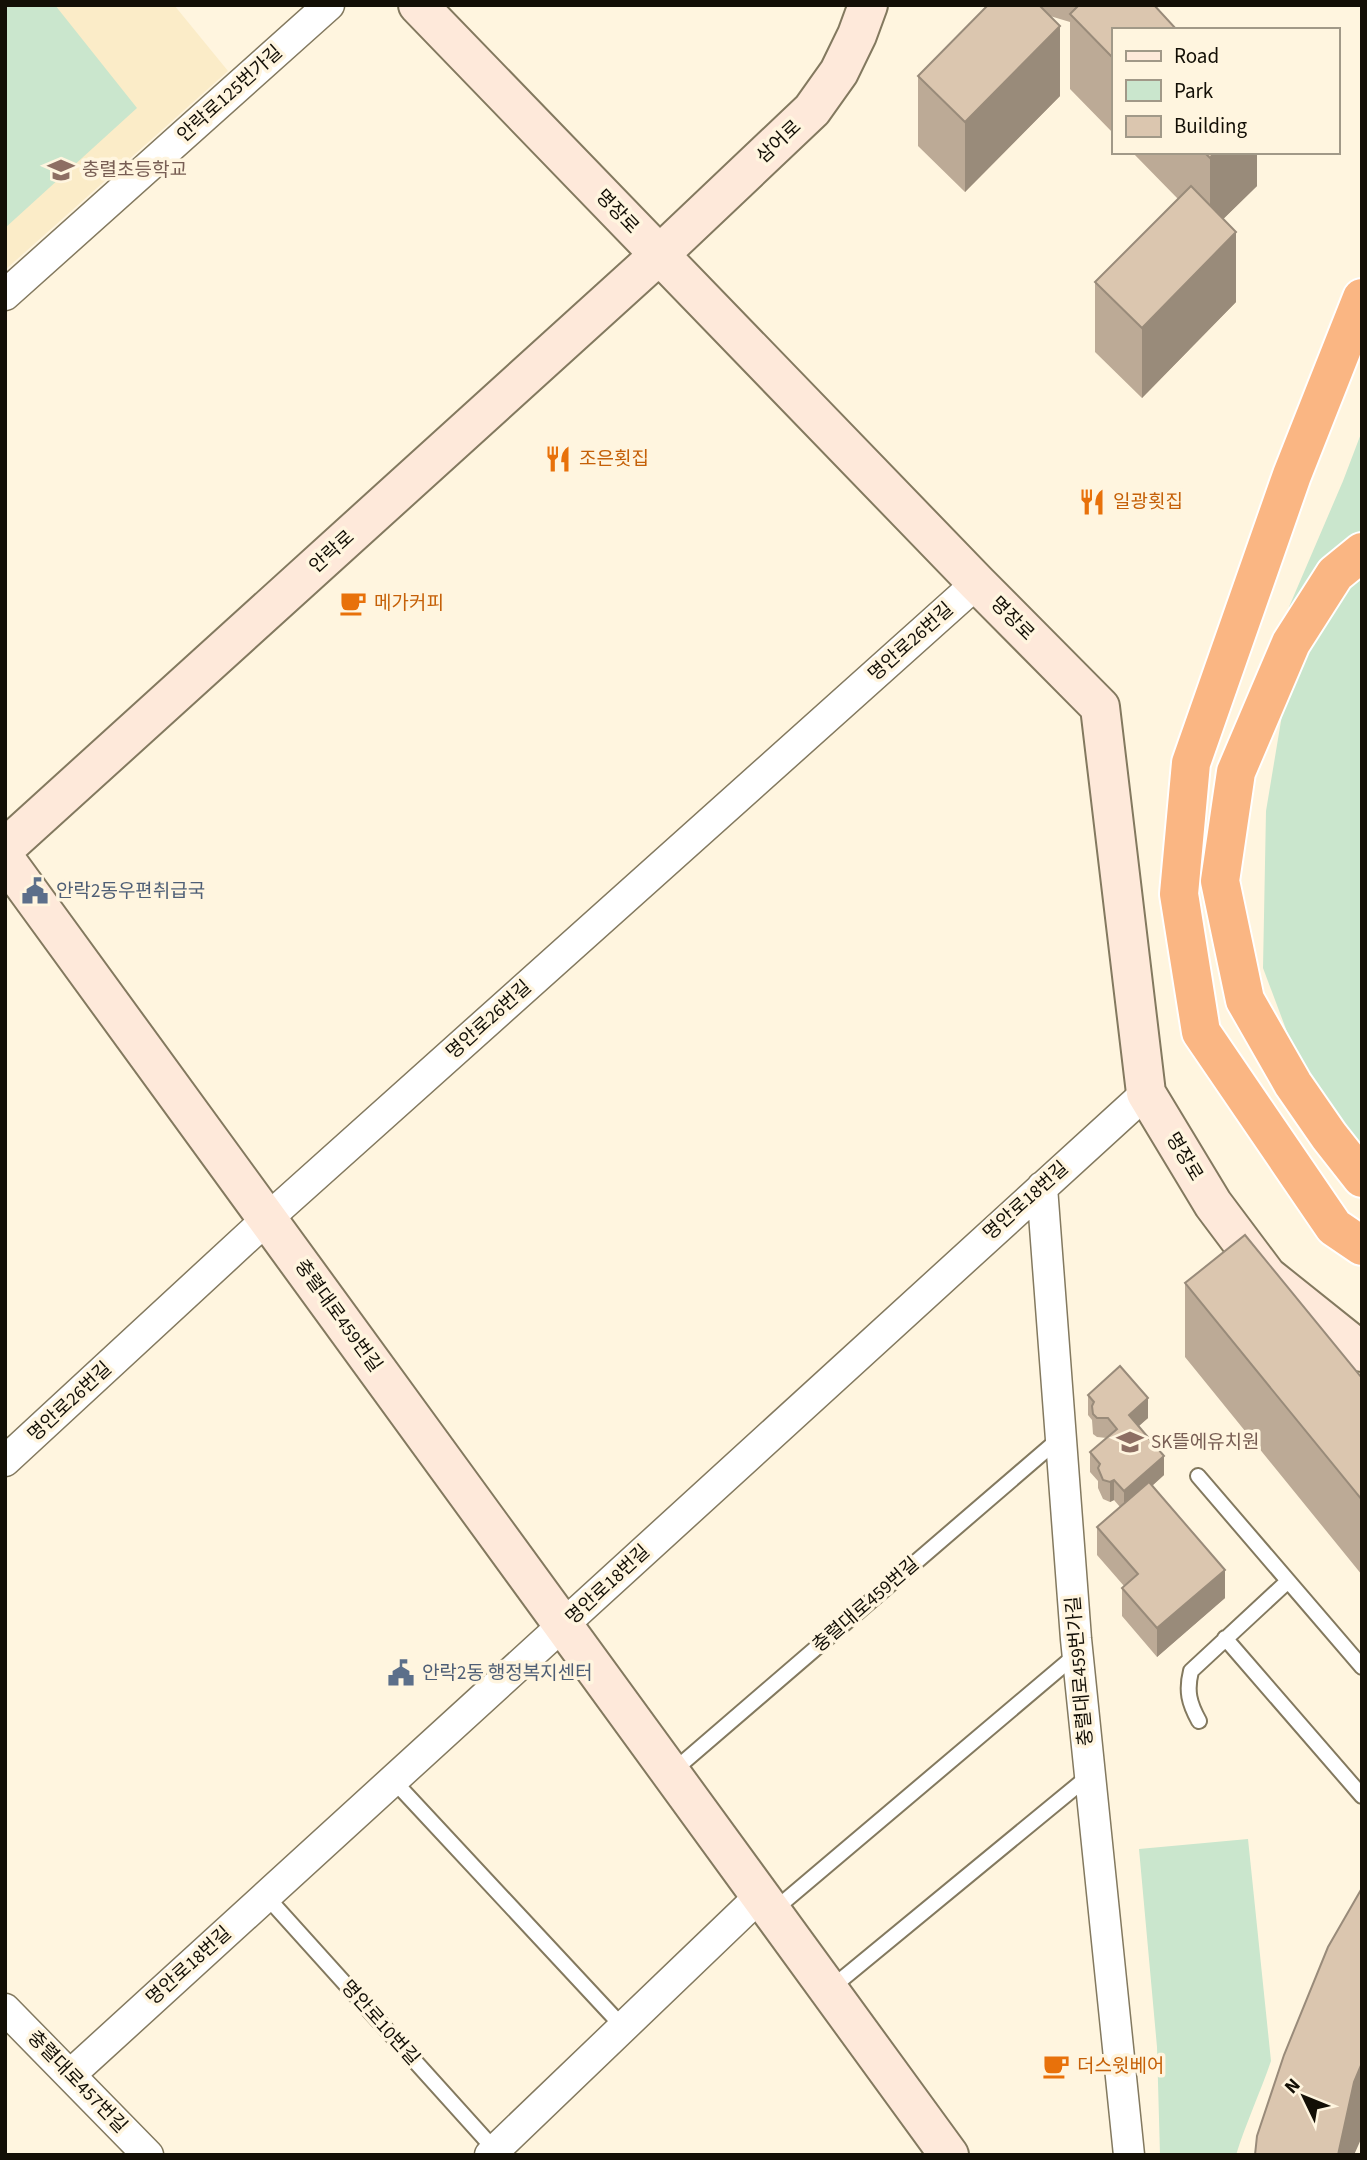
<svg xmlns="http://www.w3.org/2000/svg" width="1367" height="2160" font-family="'Source Sans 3','Noto Sans KR',sans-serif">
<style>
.built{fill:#fbecc8}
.green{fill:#cae6cd}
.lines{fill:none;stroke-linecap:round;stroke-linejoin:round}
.lane-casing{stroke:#83795f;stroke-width:18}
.street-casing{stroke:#83795f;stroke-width:33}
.secondary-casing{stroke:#83795f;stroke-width:42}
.highway-casing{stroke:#fff;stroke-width:42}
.lane{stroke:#fff;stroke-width:14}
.street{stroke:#fff;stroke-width:30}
.secondary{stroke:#fee9da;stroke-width:38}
.highway{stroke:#fab683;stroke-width:38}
.wall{fill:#bcaa96}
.shaded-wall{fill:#998b7a}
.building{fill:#dbc6af;stroke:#998b7a;stroke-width:2}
.labels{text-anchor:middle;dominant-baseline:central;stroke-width:7;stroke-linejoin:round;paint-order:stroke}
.street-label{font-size:19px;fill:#130f06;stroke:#fff5df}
.education-label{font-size:19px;fill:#785e54;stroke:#fff5df;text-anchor:start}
.food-label{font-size:19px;fill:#c56008;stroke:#fff5df;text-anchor:start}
.service-label{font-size:19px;fill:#4e5e75;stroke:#fff5df;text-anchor:start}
</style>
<rect width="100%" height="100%" fill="#fff5df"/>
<path class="built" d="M5,5H174L228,71L5,270Z"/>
<path class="green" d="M5,5H55L137,108L5,228Z
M1362,431V1153L1295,1053L1263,968L1266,811L1284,703L1289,607L1343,481Z
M1248,1839L1271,2061C1260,2093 1246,2123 1236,2155H1160L1157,2047L1139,1849Z"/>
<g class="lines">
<g class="lane-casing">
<path id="lane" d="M1198,1476L1362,1667
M1225,1638L1362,1796
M1199,1721C1189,1703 1186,1691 1191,1671L1288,1581
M672,1772L1060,1438
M393,1780L623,2027
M266,1896L495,2150
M773,1911L1078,1653
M830,1989L1090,1775"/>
</g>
<g class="street-casing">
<path id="street" d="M5,295L329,5
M1042,1187L1076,1639L1129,2155
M5,1461L267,1219L977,583
M5,2009L148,2155
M70,2075L1146,1093
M490,2155L760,1896"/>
</g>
<g class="secondary-casing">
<path id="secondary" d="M418,5L977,583L1100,707L1146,1093L1213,1204L1267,1276L1362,1352
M5,848L659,255L812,110L839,72L857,35L868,5
M5,859L949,2155"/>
</g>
<g class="highway-casing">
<path id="highway" d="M1362,298L1292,475L1191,763L1179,894L1201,1032L1334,1227L1362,1246
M1362,552L1335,574L1291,643L1236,772L1220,881L1245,1000L1293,1084L1329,1136L1362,1178"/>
</g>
<use href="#lane" class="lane"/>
<use href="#street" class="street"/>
<use href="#secondary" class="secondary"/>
<use href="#highway" class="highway"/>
</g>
<path class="wall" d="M988,5H1154L1113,30V133L1070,89V22L1050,16L1060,96L965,192L918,146V76Z
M1132,152H1257V186L1223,219L1236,302L1142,398L1095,352V282L1178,199Z
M1185,1283L1362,1378V1575L1185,1357Z
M1088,1395L1148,1418L1138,1426L1164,1475L1152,1486L1225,1598L1157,1657L1122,1616V1588L1124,1586L1097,1555V1527L1120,1507L1114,1500L1110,1502L1103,1499L1098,1488V1481L1090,1472V1452L1107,1438L1097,1437L1093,1434L1092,1420L1088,1415Z"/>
<path class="shaded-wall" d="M1060,26V96L965,192V122Z
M1215,152H1257V186L1210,232V158Z
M1236,232V302L1142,398V328Z
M1148,1398V1418L1129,1435V1415Z
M1164,1456V1475L1124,1511V1491Z
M1114,1480V1500L1110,1502V1482Z
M1225,1570V1598L1157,1657V1628Z
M1362,2063V2137L1354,2155H1338L1354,2082Z"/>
<path class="building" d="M988,5H1039L1060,26L965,122L918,76Z
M1079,5H1154L1177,30H1113V58L1070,14Z
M1204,152H1215L1210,158Z
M1191,186L1236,232L1142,328L1095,282Z
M1245,1235L1362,1378V1500L1185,1283Z
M1120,1366L1148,1398L1129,1415L1164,1456L1124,1491L1114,1480L1110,1482L1103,1480L1098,1468L1100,1464L1090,1452L1117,1429L1108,1418H1097L1093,1414L1092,1406L1094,1402L1088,1395Z
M1149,1482L1225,1570L1157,1628L1122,1588L1138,1574L1097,1527Z
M1362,1888V2063L1354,2082L1338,2155H1255L1257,2136L1284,2055L1328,1947Z"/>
<defs>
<g id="school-bare" transform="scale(2.1)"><path d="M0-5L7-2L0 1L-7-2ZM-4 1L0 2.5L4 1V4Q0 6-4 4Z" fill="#8d6e63" stroke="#fff5df" stroke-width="2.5" paint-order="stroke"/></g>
<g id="restaurant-bare" transform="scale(2.1)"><path d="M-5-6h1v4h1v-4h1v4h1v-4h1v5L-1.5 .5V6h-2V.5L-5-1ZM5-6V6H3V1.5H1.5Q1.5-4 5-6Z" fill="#e8710a" stroke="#fff5df" stroke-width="2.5" paint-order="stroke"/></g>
<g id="cafe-bare" transform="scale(2.1)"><path d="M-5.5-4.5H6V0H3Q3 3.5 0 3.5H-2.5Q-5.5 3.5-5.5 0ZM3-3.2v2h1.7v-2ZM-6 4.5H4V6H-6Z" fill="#e8710a" stroke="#fff5df" stroke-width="2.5" paint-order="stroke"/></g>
<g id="civic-bare" transform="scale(2.1)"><path d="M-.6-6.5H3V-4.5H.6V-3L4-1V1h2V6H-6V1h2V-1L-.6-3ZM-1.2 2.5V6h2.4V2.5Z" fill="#5c6f8a" stroke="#fff5df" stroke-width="2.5" paint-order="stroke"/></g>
</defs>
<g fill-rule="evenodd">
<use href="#school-bare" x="61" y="170"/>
<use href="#restaurant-bare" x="558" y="459"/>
<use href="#restaurant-bare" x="1092" y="502"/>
<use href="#cafe-bare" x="353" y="603"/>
<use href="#civic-bare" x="35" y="891"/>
<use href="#school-bare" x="1130" y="1442"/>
<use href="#civic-bare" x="401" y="1673"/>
<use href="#cafe-bare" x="1056" y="2066"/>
</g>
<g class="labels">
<g class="street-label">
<text transform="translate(230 94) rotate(-42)">안락로125번가길</text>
<text transform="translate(779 142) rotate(-43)">삼어로</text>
<text transform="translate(617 212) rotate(46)">명장로</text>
<text transform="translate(332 552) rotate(-42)">안락로</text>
<text transform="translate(1012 619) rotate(45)">명장로</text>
<text transform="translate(911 642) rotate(-42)">명안로26번길</text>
<text transform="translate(489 1020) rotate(-42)">명안로26번길</text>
<text transform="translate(1184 1157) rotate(59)">명장로</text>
<text transform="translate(1026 1201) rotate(-42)">명안로18번길</text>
<text transform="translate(338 1316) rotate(54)">충렬대로459번길</text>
<text transform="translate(70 1402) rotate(-43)">명안로26번길</text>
<text transform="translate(608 1585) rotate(-43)">명안로18번길</text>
<text transform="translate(866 1605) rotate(-41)">충렬대로459번길</text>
<text transform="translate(1080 1671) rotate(-95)">충렬대로459번가길</text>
<text transform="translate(189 1966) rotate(-42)">명안로18번길</text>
<text transform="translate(380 2023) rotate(48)">명안로10번길</text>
<text transform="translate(77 2082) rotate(46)">충렬대로457번길</text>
</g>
<g class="education-label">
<text x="82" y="170">충렬초등학교</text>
<text x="1151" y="1442">SK뜰에유치원</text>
</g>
<g class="food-label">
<text x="579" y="459">조은횟집</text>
<text x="1113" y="502">일광횟집</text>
<text x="374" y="603">메가커피</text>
<text x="1077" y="2066">더스윗베어</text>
</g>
<g class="service-label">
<text x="56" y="891">안락2동우편취급국</text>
<text x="422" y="1673">안락2동 행정복지센터</text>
</g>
</g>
<rect width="1367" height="2160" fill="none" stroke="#130f06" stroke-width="14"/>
<rect x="1112" y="28" width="228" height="126" fill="#fff5df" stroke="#a19988" stroke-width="2"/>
<rect x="1126" y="51" width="35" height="10" fill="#fee9da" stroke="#a19988" stroke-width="2"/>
<text x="1174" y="63" font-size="21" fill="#130f06">Road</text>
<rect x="1126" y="80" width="35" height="21" fill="#cae6cd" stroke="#a19988" stroke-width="2"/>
<text x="1174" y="98" font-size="21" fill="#130f06">Park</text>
<rect x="1126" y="116" width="35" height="21" fill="#dbc6af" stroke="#a19988" stroke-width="2"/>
<text x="1174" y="133" font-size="21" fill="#130f06">Building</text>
<g transform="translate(1304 2097) rotate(313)" stroke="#fff5df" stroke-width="5" paint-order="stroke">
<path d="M0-5L12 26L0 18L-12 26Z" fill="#130f06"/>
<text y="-10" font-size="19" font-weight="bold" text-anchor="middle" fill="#130f06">N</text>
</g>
</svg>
